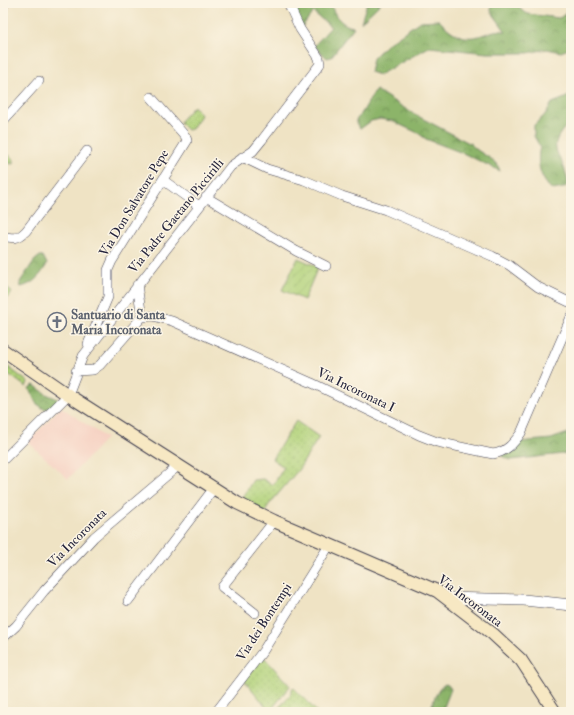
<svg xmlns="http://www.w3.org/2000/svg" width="574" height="715" font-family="'IM FELL Double Pica',serif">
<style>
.built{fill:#f6d2c3}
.grass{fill:url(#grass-dots);stroke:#6a7a5a}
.forest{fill:url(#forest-crowns);stroke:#576b52}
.garden{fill:url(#garden-furrows);stroke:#6a7a5a}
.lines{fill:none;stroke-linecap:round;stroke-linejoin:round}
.minor-casing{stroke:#413f50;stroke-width:10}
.tertiary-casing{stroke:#413f50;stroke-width:12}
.secondary-casing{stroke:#413f50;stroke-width:14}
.minor{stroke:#fff;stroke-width:9}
.tertiary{stroke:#fff;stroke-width:11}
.secondary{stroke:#f7e8c3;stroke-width:12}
.labels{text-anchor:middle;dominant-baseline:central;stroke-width:3;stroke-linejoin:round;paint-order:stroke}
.street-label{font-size:13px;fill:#22223b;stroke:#fcf5e5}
.worship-label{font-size:13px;font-weight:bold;fill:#5b616d;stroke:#fcf5e5;text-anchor:start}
</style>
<defs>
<pattern id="grass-dots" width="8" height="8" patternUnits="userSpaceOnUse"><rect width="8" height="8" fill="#b1d279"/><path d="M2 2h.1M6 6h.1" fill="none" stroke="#98b46a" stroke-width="1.8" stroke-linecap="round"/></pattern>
<pattern id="forest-crowns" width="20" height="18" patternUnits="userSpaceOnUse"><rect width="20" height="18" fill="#8cb469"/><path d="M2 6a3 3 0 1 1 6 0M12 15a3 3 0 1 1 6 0" fill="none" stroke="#729258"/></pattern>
<pattern id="garden-furrows" width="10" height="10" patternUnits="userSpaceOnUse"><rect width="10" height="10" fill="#b1d279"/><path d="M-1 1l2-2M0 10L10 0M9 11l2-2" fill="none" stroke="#98b46a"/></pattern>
</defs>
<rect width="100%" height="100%" fill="#fcf5e5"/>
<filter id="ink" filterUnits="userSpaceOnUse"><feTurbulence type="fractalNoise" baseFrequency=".025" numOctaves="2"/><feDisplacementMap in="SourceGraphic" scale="8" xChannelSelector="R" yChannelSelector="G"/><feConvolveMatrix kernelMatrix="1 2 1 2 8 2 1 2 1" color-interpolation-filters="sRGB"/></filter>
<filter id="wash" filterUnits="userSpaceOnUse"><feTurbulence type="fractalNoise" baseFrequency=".012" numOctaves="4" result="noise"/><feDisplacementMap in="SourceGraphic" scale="16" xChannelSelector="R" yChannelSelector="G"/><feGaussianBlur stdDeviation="0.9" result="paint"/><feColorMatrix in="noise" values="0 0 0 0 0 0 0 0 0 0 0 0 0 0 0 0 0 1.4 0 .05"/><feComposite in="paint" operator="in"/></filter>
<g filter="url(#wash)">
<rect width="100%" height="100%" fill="#efe3c4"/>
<path class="built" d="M61,407L106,438L68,479L28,442Z"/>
<path class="grass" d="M194,106L201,115L192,129L187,130L181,124L180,121Z
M3,149L13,159V164L7,163L3,160Z
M3,282L12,293L3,302Z
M3,363L28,382L26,387L3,370Z
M296,421L319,437L299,469L268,506L265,513L241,500L253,480L263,479L273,485L284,467L272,459Z
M262,655L290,686L270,711L244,680Z
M293,687L317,712H281L278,709L290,695Z"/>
<path class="forest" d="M291,3H330C334,14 341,26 354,27L331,57L327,58L314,46L331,27L313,12L302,27Z
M367,3H381L361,22Z
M492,3H518L521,10L528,14L559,18L566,14L568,7L563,3H571V48L561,52L547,49L528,53H487L429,47L379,75L370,72L373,58L386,45L420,21L439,20C453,35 465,42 485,34C494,31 497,29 506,32L491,11Z
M376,90L412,113L471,144C478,154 497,158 500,171L465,154L426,139L418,133L392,121L380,119L371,121L360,129L356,123V120C365,111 368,100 376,90Z
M571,94V121C540,152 565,150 568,185L563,188L553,190C540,181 536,161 540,147L534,136V125L544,116L552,103L565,98Z
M40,256H43L47,264C41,275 34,284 21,287L20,282L34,261Z
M34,385L46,394L58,399L52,408L44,409L36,403L29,388Z
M571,432V453L511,460L501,456L518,442L551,439Z
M445,684L448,685L451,689L442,712H430C433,702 436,690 445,684Z"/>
<path class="garden" d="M298,258L318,267L304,300L282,290Z"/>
</g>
<g filter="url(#ink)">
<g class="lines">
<g class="minor-casing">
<path id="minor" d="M3,5L5,3
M3,121L39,81
M242,157L267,169L304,180L342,196L386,210L492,256L509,265L538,287L571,303
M163,180L199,206
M206,197L296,251L326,266
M3,236C14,239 18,239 26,231L87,151
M137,285L142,317
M88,344L108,297V270L112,261L187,141L186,137L151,97
M76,371L93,370L100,365L142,317L153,316L172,321L312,383L419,435L437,442L493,454C506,452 513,444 521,433L571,317
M3,460L68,395L83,356L231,166L253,151L262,140L320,64L319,58L300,29L288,3
M128,601L214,488
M255,613L222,587L274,521
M3,638L16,626L44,591L94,537L178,466
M216,712L263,651L330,544"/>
</g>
<g class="tertiary-casing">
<path id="tertiary" d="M447,598L524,600L571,605"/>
</g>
<g class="secondary-casing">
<path id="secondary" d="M3,350L68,395L237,503L274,521L437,591L493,634L521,660L555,712"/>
</g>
<use href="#minor" class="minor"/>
<use href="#tertiary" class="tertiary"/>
<use href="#secondary" class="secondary"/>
</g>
</g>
<defs>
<g id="church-ring" transform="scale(1)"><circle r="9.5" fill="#fcf5e5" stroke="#6b7280" stroke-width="1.5"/><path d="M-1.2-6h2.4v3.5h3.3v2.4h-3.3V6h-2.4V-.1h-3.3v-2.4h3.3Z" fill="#6b7280"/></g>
</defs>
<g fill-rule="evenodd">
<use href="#church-ring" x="57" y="322"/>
</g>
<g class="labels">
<g class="street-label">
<text transform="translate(134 203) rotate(-59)">Via Don Salvatore Pepe</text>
<text transform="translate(176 216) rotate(-51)">Via Padre Gaetano Piccirilli</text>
<text transform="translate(356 390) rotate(26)">Via Incoronata I</text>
<text transform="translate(77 538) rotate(-45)">Via Incoronata</text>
<text transform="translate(470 601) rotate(37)">Via Incoronata</text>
<text transform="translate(264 622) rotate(-57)">Via dei Bontempi</text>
</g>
<g class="worship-label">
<text x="71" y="315">Santuario di Santa<tspan x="71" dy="15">Maria Incoronata</tspan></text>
</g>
</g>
<rect width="574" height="715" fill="none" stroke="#fcf5e5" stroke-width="16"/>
</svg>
